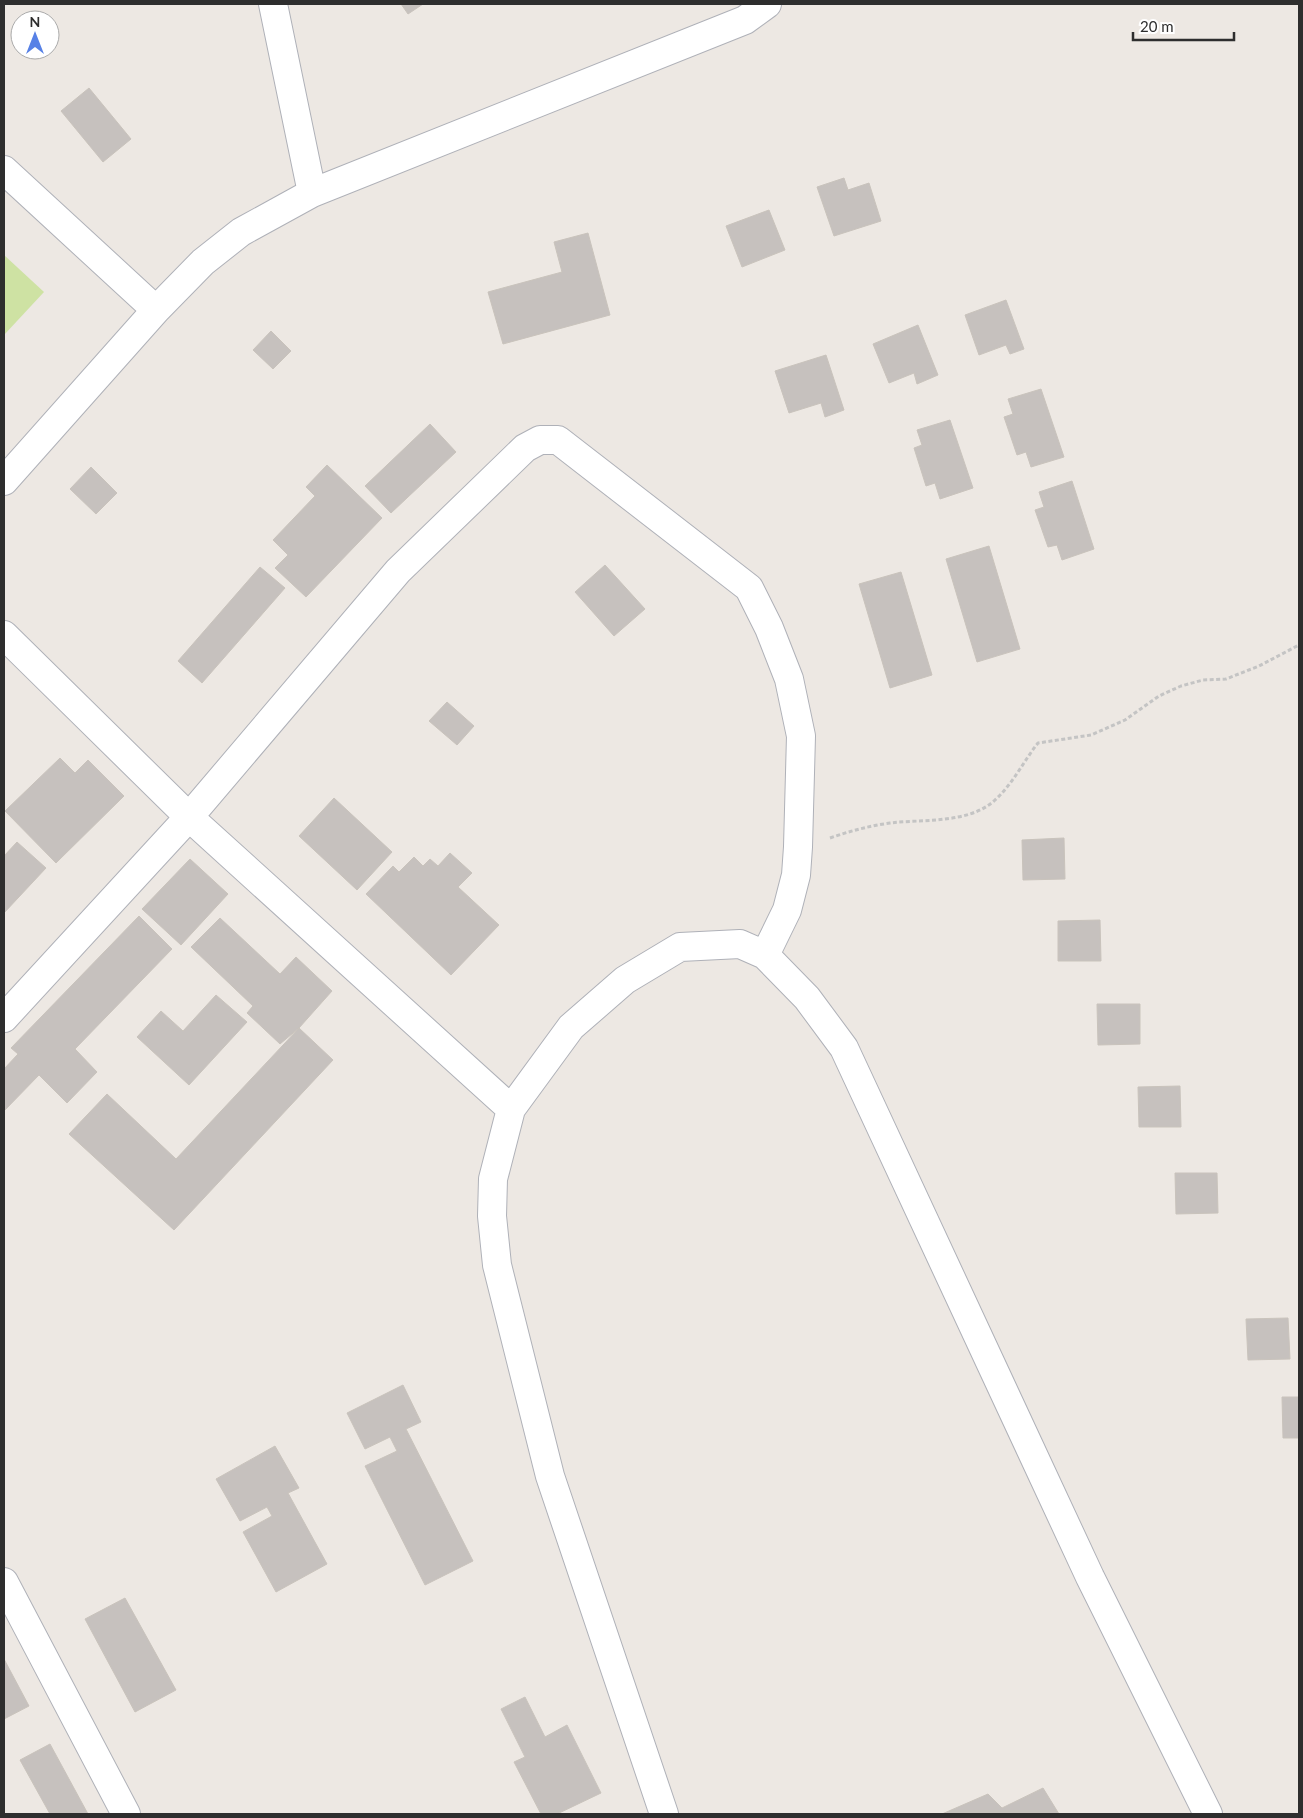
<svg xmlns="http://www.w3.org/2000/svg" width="1303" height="1818" font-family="Lato,sans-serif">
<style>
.pitch{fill:#cee2a3}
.building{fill:#c6c1be;stroke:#c9c3bc}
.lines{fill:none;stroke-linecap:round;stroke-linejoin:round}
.minor-casing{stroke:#afb1b8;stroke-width:30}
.path{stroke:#c4c4c4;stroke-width:3;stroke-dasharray:4 2.5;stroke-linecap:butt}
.minor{stroke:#fff;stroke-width:28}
</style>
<rect width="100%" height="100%" fill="#ede8e3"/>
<path class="pitch" d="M4,255L44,292L4,335Z"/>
<path class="building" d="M401,4H423L408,14Z
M89,88L131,139L103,162L61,111Z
M844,178L848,190L869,183L881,221L834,236L817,187Z
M769,210L785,250L742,267L726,226Z
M588,233L610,315L503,344L488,292L562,272L554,242Z
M1006,300L1024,349L1010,354L1006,345L979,355L965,315Z
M918,325L938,375L917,384L914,373L889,383L873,344Z
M271,331L291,351L273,369L253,350Z
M826,355L844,410L825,417L821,403L789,413L775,371Z
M1041,389L1064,457L1031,467L1026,452L1017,455L1004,417L1013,414L1008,399Z
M950,420L973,488L940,499L935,483L926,486L914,448L922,445L917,430Z
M430,424L456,452L391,513L365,486Z
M327,465L382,518L306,597L275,568L288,555L273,540L315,496L306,487Z
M91,467L117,493L96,514L70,489Z
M1072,481L1094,549L1062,560L1057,545L1048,547L1035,510L1044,507L1039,492Z
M989,546L1020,649L977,662L946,559Z
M605,565L645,609L614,636L575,592Z
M260,567L285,588L202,683L178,661Z
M901,572L932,675L890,688L859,584Z
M447,702L474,726L457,745L429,721Z
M60,758L75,773L88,760L124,796L56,863L5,811Z
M334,798L392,852L357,890L299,836Z
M1064,838L1065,879L1023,880L1022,840Z
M17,842L46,868L4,913V856Z
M450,853L472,873L458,887L499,925L451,975L366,894L393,866L399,872L414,857L423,866L430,859L438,866Z
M190,859L228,894L181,945L142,909Z
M139,916L172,949L75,1049L97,1072L67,1103L39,1075L4,1111V1069L18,1054L11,1048Z
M220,918L280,974L296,957L332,991L299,1028L280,1044L247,1013L253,1006L191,947Z
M1100,920L1101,961H1058V921Z
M216,995L247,1022L189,1085L137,1037L161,1011L183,1031Z
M1097,1004H1140V1044L1098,1045Z
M299,1028L333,1060L174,1230L69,1134L107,1094L176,1159Z
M1180,1086L1181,1127H1139L1138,1087Z
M1175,1173H1217L1218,1213L1176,1214Z
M1288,1318L1290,1359L1248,1360L1246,1319Z
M403,1385L421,1422L406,1429L473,1561L425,1585L365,1466L397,1451L390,1437L365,1449L347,1413Z
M1282,1397H1299V1438H1283Z
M275,1446L299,1488L288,1493L327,1564L276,1592L243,1532L272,1516L267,1507L240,1521L216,1479Z
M125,1598L176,1690L135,1712L85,1619Z
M4,1659L29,1706L4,1719Z
M525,1697L545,1737L567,1725L601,1793L557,1814H541L514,1762L525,1757L501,1709Z
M50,1744L88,1814H50L20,1760Z
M1043,1788L1059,1814H942L988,1794L1002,1808Z"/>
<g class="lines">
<g class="minor-casing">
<path id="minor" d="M273,4L312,193
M4,170L156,310
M4,481L156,310L203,262L241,232L312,193L745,20L767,4
M4,635L189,817L511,1109
M4,1018L189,817L398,571L525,448L540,440H558L749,588L769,628L789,679L801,736L798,847L796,875L787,910L765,955
M4,1582L126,1814
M664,1814L550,1476L497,1265L492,1216L493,1179L511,1109L571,1027L625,980L680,947L740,944L765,955L807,998L844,1048L1090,1577L1208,1814"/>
</g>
<path class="path" d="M830,838C850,831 869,826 890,823C924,819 967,824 994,801C1013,784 1023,762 1038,743L1091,735L1125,720L1159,696L1181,686L1203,680L1226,679L1259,666L1299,645"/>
<use href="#minor" class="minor"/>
</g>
<rect width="1303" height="1818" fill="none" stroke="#2e2e2e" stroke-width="10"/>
<g transform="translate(35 35)"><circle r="24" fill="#ffffff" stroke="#ababab"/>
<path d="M0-4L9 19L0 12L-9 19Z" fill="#5781e6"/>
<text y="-8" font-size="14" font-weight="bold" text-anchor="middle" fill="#2e2e2e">N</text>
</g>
<path d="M1133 32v8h101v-8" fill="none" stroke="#2e2e2e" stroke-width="2.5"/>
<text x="1140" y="32" font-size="15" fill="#2e2e2e" stroke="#ffffff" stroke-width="4" paint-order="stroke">20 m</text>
</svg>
